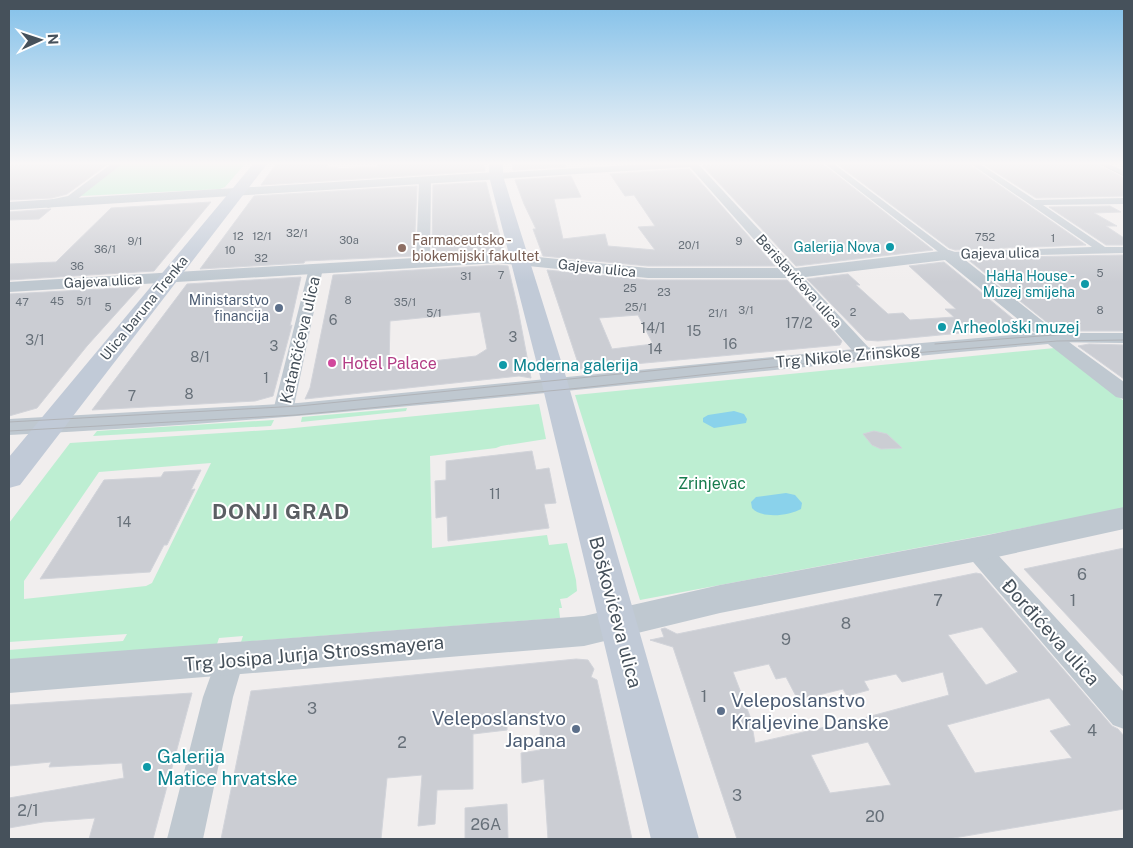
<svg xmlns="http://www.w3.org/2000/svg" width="1133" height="848" font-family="'Public Sans',sans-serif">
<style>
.green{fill:#bdeed2;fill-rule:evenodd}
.water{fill:#8ad2eb}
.building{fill:#cbcdd3;stroke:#d2d4da;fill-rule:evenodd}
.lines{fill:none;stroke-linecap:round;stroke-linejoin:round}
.pedestrian{fill:#bfc8d0;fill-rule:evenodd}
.minor{fill:#bfc8d0;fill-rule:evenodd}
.tertiary{fill:#bfc8d0;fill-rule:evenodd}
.secondary{fill:#c1cad7;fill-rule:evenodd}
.tram{stroke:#b0b3b8;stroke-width:1}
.culture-dot{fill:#0f9aa8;stroke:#fff;stroke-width:2}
.education-dot{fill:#8d6e63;stroke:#fff;stroke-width:2}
.service-dot{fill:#5c6f8a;stroke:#fff;stroke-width:2}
.hotel-dot{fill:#d1479c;stroke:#fff;stroke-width:2}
.labels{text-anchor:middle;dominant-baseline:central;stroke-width:4;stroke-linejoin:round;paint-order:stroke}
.far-number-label{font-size:11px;fill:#677079}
.far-education-label{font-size:14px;fill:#785e54;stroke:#fff;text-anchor:start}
.far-culture-label{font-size:14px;fill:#0d838f;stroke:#fff;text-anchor:end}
.far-street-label{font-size:14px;fill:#46515b;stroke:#fff}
.far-service-label{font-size:14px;fill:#4e5e75;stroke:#fff;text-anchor:end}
.number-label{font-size:14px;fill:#677079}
.culture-label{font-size:16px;fill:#0d838f;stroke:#fff;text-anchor:start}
.street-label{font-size:16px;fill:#46515b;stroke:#fff}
.hotel-label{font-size:16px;fill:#b23c85;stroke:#fff;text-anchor:start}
.park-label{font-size:16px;fill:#187c4e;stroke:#fff}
.near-number-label{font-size:16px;fill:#677079}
.near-street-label{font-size:19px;fill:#46515b;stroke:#fff}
.near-service-label{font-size:19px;fill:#4e5e75;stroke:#fff;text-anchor:start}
.near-culture-label{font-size:19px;fill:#0d838f;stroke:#fff;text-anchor:start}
.district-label{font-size:21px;font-weight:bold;letter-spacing:1px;fill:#5b5e63;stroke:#fff}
</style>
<rect width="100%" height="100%" fill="#f1eeee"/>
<path class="green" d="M122,164H245L225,187L220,189L80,196Z
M1055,348L1124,401V509L640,600L575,395Z
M539,404L546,439L501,446L496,448L430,456L432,548L547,535L549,545L567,543L576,580L577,591L567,598L560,599L562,608H559L560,618L241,642L243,636L219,638L217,644L9,661V650L123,641L127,634L9,642V523L70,443L284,429ZM211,463L152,583L146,586L24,599V581L99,472Z
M407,408L406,411L301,422L302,417Z
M274,420L271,426L93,436L97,431Z"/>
<path class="water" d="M734,411L744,414L747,419L746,423L714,428L703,422V418L708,415Z
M786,493L795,495L802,503L801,509C789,516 761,519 752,508L751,502L756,497Z"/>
<path class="building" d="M108,164L67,194L52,198L9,200V165Z
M276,164H328L327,168L337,167L336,169L378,167L377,164H485V171L261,185Z
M512,164H564L566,167L513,170Z
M769,164H823L933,250L796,266L702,165Z
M837,164H969L1086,245L955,250L949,248Z
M983,164H1097L1124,178V196L1036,198Z
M689,169L775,266H648L543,256L533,229H536L524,204L515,180L571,176L581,197L554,199L563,239L605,234L608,246L655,250L638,227L655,226L634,195L625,196L610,174Z
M486,182L504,252L432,255L433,185Z
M417,186L414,256L305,261L304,263L200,269L254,196Z
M211,202L154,271L9,280V264L56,262L111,208Z
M1110,206L1121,212L1094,213L1117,226H1106L1124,238V245H1106L1049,207Z
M51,209L39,219L9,220V212Z
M1124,255V331H1064L1049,324L966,258Z
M944,262L1023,327L878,341L866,340L807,279L848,274L860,285H856L888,314L903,313L910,320L954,317L945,309H956L909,266Z
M498,265L508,266L518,309L531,378L519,376L305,399L310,388L333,275ZM480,312L487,349L476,356L389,366L390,321Z
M547,270L648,280H787L842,341L840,345L580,369ZM638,315L653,344L612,349L599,318Z
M301,277L290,326L292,325L273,396L255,401L92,410L187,284Z
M140,287L87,346L37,408L9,416V294Z
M1089,344L1124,345V379L1078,346Z
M874,431L887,434L902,448L881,449L872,445L863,434Z
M532,451L536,470L549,468L556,503L544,504L549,528L448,541L447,516L436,518L435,481L446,480V461Z
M201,470L191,490L195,489L167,545H164L150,572L40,579L104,480L161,477L164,472Z
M1124,548V677L1024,569Z
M976,573L981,574L1112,726L1118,729L1124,736V809L948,839H737L673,647L650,640L664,637L661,629L665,628L677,634ZM982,627L1018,672L986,685L948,635ZM769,664L776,679L786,677L798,700L843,689L847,696L869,690L864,681L896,674L902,682L943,672L949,695L860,719L755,743L751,719L733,672ZM1049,698L1071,725L1050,731L1072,758L975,773L947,725ZM868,742L891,785L830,793L811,755Z
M576,659L588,660L594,669L591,677L597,680L632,839H548L544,779L522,783L521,753L540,750V718L507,723V730L473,734V789L437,790L435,824L418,826L422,775L387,778L381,839H221L251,691Z
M192,693L153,839H89L95,818L43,822L9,828V798L124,778L122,763L49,767L51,762L9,766V705Z
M507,804L508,839H465V808Z"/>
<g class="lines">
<path class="pedestrian" d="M825,164H834L951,252L1092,247L971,164H980L1035,200L1124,198V204L1043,205L1105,247H1124V253L945,257Z
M1099,164H1109L1124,171V176Z"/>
<path class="minor" d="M111,164H122L76,200L48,208L42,204L44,201L68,196Z
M646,164H698L871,350L874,354L871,358L865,359L859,358L690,167L496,179L491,176L496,173Z
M425,178L431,181L430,262L423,266L416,262L419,181Z
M316,264L321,265L323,268L293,411L290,415L283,417L276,415L273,411L309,268L311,265Z
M1052,333H1124V343L1046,342L1044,338L1046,334Z
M977,539L986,542L1124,692V729L1113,725L968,556L965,549L968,542Z
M230,647L240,650L244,660L233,697L203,839H167L203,697L220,650Z"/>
<path class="tertiary" d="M496,172L502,176L501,179L9,210V202Z
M949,250L955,252L1073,345L1124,382V399L1116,397L1048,344C701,374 356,419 9,435V419L298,403L865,348L1035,333L945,260L797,278H648L498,263L9,292V282L498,253L648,268H797Z
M1124,507V529L988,559L720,613L584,646L9,693V659L584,616L720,585L988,535Z"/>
<path class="secondary" d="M253,164H267L20,485L9,488V457Z
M489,164H503V176L567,380L699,839H651L541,380L489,176Z"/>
<path class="tram" d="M1100,164L1124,176
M935,344L1067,334
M9,422L299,406L860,350
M9,431L296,415L580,388L867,357L1057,341L1124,340"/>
</g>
<linearGradient id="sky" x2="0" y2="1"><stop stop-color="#82c0e9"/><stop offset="0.58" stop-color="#f9f7f7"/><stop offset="1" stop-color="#f9f7f7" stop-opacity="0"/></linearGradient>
<rect width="1133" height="282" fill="url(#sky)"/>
<g class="culture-dot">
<circle cx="890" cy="247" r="5"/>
<circle cx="1085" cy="284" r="5"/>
<circle cx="942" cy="327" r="5"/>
<circle cx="503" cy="365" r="5"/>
<circle cx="147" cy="767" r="5"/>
</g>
<circle class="education-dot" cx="402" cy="248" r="5"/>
<g class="service-dot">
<circle cx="279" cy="308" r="5"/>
<circle cx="721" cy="711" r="5"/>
<circle cx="576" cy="729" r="5"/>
</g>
<circle class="hotel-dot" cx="332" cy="363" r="5"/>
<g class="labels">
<g class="far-number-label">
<text x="297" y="233">32/1</text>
<text x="238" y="236">12</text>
<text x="262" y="236">12/1</text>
<text x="985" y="237">752</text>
<text x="1053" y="238">1</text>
<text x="349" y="240">30a</text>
<text x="135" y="241">9/1</text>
<text x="739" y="241">9</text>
<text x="689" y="245">20/1</text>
<text x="105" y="249">36/1</text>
<text x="230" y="250">10</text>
<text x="261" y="258">32</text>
<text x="77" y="266">36</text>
<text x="1100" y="273">5</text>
<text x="501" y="275">7</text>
<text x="466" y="276">31</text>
<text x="630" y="288">25</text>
<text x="664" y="292">23</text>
<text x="348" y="300">8</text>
<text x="57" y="301">45</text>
<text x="84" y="301">5/1</text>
<text x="22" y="302">47</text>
<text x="405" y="302">35/1</text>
<text x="108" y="307">5</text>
<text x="636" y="307">25/1</text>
<text x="746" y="310">3/1</text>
<text x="1100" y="310">8</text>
<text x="853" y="312">2</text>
<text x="434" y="313">5/1</text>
<text x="718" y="313">21/1</text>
</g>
<g class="far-education-label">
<text x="412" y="240">Farmaceutsko -<tspan x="412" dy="16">biokemijski fakultet</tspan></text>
</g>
<g class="far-culture-label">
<text x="880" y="247">Galerija Nova</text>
<text x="1075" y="276">HaHa House -<tspan x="1075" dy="16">Muzej smijeha</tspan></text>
</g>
<g class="far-street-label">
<text transform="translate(1000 253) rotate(-1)">Gajeva ulica</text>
<text transform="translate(597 268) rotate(6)">Gajeva ulica</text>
<text transform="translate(103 281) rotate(-3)">Gajeva ulica</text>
<text transform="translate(799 281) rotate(48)">Berislavićeva ulica</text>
<text transform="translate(144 308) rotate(-51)">Ulica baruna Trenka</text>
</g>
<g class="far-service-label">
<text x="269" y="300">Ministarstvo<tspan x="269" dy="16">financija</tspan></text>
</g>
<g class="number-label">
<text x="333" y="320">6</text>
<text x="799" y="323">17/2</text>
<text x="653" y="328">14/1</text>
<text x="694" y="331">15</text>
<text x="513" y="337">3</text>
<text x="35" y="340">3/1</text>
<text x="730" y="344">16</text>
<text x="274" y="346">3</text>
<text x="655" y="349">14</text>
<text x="200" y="357">8/1</text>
<text x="266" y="378">1</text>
<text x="189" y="394">8</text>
<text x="132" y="396">7</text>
<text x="495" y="494">11</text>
<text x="124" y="522">14</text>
</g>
<g class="culture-label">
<text x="952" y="327">Arheološki muzej</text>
<text x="513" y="365">Moderna galerija</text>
</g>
<g class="street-label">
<text transform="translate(300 340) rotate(-77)">Katančićeva ulica</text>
<text transform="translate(848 356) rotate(-5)">Trg Nikole Zrinskog</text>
</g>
<g class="hotel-label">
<text x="342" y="363">Hotel Palace</text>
</g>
<g class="park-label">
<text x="712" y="483">Zrinjevac</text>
</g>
<g class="near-number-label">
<text x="1082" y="574">6</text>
<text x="938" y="600">7</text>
<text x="1073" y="600">1</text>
<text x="846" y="623">8</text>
<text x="786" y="639">9</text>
<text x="704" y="696">1</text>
<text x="312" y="708">3</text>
<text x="1092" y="730">4</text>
<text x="402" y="742">2</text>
<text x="737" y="795">3</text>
<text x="28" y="810">2/1</text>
<text x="875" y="816">20</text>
<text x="486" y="824">26A</text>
</g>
<g class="near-street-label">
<text transform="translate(616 612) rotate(75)">Boškovićeva ulica</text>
<text transform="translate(1051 632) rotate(48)">Đorđićeva ulica</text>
<text transform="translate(314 653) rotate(-5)">Trg Josipa Jurja Strossmayera</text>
</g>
<g class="near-service-label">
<text x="731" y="700">Veleposlanstvo<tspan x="731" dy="22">Kraljevine Danske</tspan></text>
<text x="566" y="718" text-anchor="end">Veleposlanstvo<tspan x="566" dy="22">Japana</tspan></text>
</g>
<g class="near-culture-label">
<text x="157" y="756">Galerija<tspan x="157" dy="22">Matice hrvatske</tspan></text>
</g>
<g class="district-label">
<text x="281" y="511">DONJI GRAD</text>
</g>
</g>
<rect width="1133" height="848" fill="none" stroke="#46515b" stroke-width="20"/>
<g transform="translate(40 40) rotate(87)" stroke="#ffffff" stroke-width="4" paint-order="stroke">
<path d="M0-4L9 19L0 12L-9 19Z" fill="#46515b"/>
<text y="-8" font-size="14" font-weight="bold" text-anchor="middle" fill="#46515b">N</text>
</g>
</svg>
